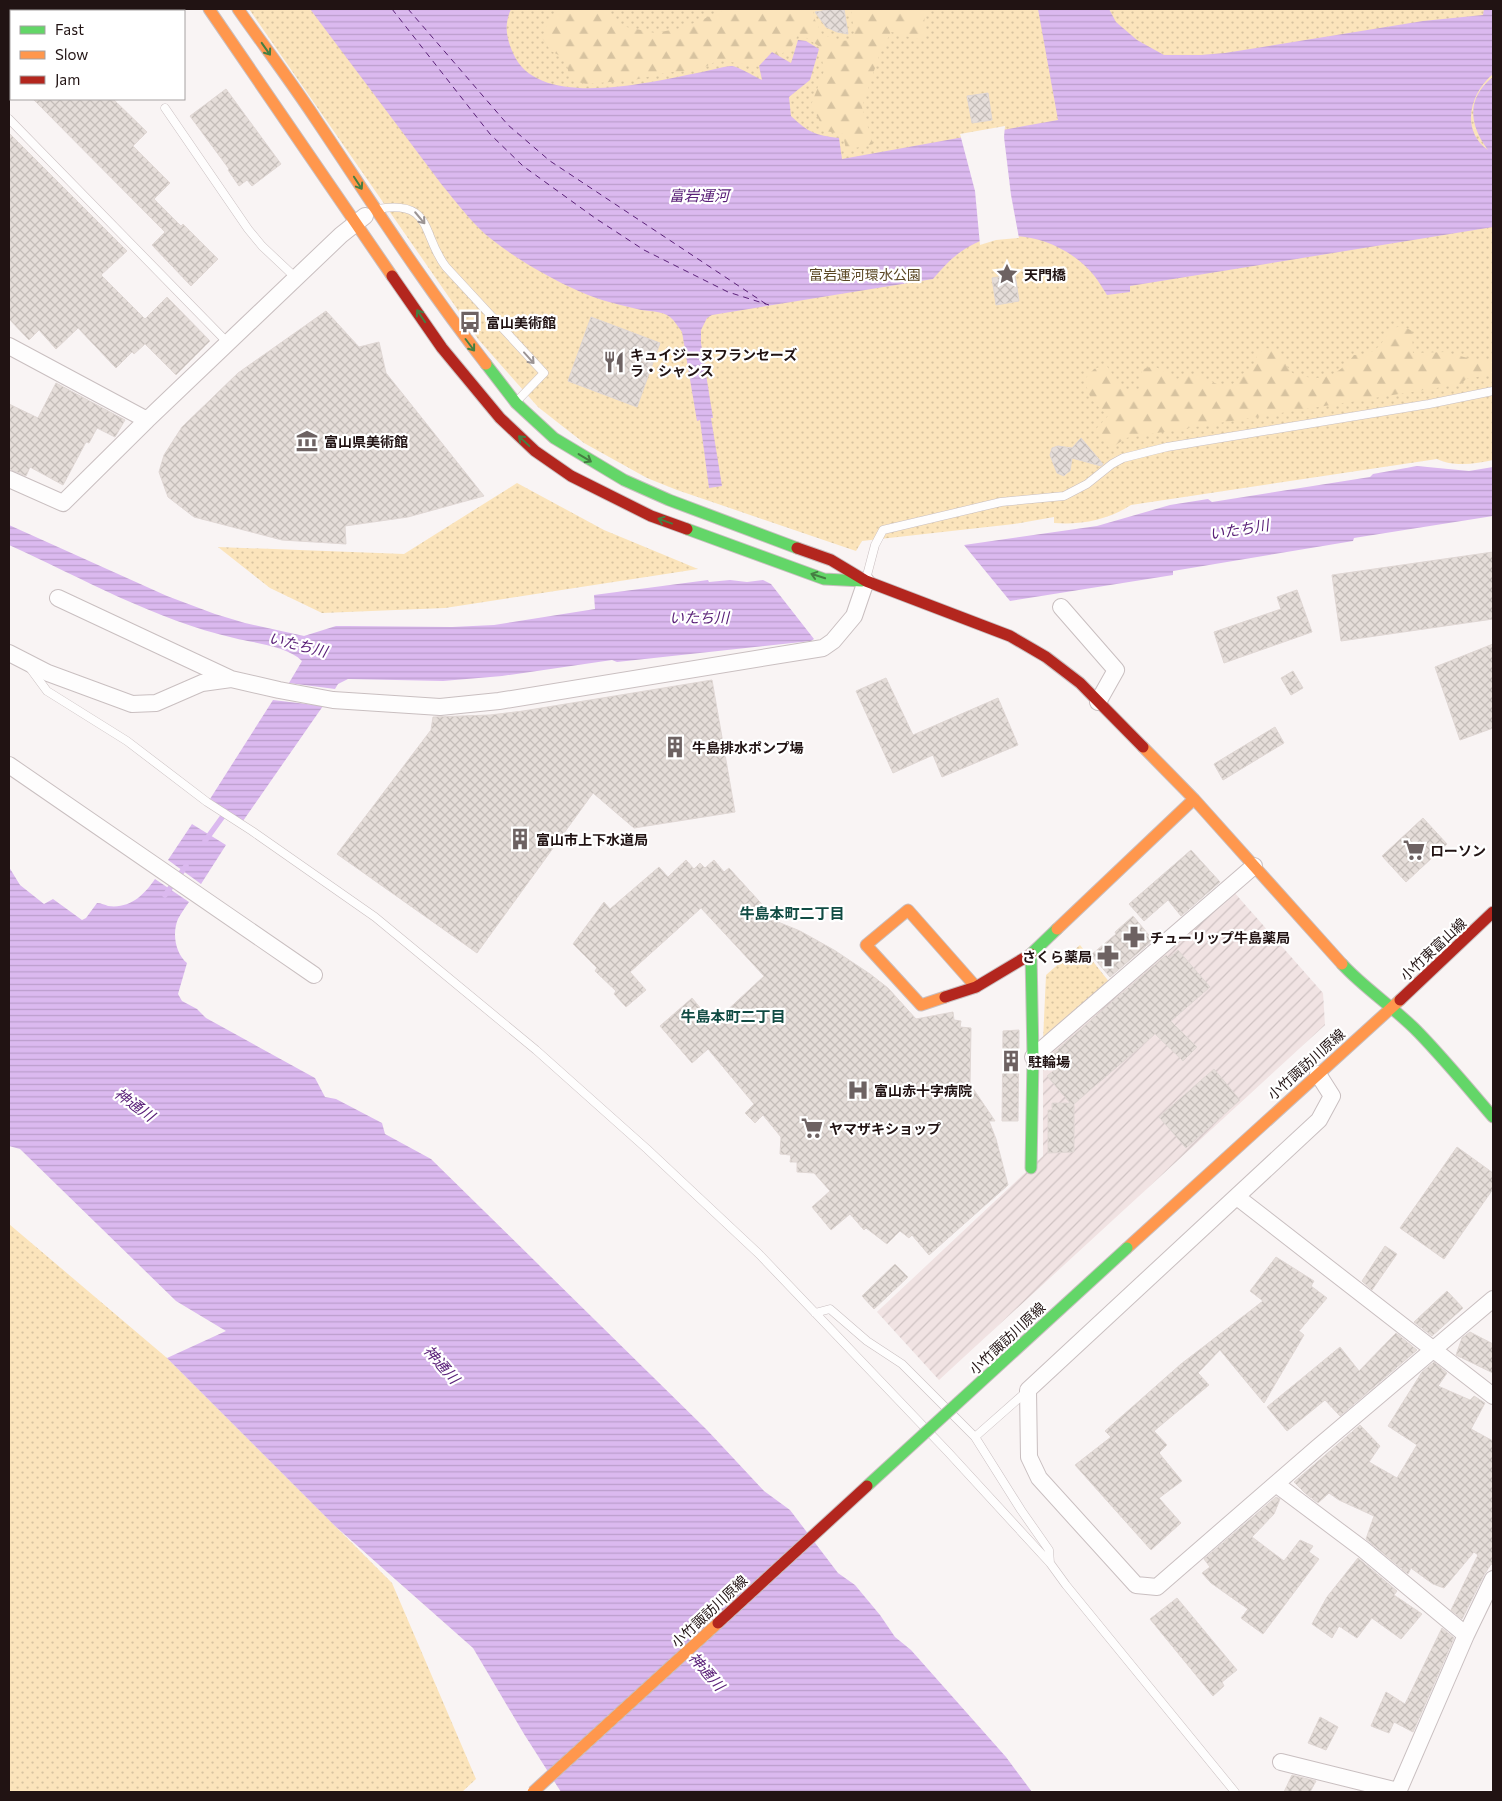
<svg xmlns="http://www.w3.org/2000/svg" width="1502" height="1801" font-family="Commissioner,'Noto Sans JP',sans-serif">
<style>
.industrial{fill:url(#industrial-furrows)}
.grass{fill:url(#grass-dots)}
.forest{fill:url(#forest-firs)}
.water{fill:url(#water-rules)}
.pier{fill:#f9f4f4}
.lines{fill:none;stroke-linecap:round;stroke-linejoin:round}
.stream{stroke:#dbb9ef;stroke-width:5.5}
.ferry{stroke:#5a2078;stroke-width:1;stroke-dasharray:6 5;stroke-linecap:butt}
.building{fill:url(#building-cross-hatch);stroke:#e0d7d4}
.lane-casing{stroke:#c9bfc0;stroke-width:9}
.street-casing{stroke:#c9bfc0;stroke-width:18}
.fast-casing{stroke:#c9bfc0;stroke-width:13}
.slow-casing{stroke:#c9bfc0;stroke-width:13}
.jam-casing{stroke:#c9bfc0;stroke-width:13}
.lane{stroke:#fefdfd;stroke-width:8}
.street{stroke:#fefdfd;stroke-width:16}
.fast{stroke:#63d668;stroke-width:11}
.slow{stroke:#ff974d;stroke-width:11}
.jam{stroke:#b3261e;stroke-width:11}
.fast-bridge-casing{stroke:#c9bfc0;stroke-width:13;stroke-linecap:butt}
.slow-bridge-casing{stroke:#c9bfc0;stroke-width:13;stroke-linecap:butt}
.jam-bridge-casing{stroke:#c9bfc0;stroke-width:13;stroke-linecap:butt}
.fast-bridge{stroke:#63d668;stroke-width:11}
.slow-bridge{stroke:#ff974d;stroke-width:11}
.jam-bridge{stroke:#b3261e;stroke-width:11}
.oneway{stroke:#457e42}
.oneway2{stroke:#9b9494}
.labels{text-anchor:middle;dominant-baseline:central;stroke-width:4.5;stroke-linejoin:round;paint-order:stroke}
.park-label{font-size:14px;fill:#5a4723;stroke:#fff}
.poi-label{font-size:14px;font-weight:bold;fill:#211313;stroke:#fff;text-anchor:start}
.street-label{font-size:14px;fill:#211313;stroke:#fff}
.water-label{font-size:15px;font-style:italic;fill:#5a2078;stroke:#fff}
.neighbourhood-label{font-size:15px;font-weight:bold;fill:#104b43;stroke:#fff}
</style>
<defs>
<pattern id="industrial-furrows" width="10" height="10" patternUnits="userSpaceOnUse" patternTransform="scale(1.25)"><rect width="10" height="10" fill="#f1e3e3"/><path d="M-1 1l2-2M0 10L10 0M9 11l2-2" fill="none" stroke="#cec2c2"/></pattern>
<pattern id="grass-dots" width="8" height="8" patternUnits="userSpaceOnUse" patternTransform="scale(1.25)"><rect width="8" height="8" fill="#fbe4bb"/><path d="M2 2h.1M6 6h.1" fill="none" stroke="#d7c3a0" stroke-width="1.8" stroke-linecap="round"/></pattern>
<pattern id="forest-firs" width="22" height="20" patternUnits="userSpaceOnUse" patternTransform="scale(1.25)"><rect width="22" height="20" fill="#fbe4bb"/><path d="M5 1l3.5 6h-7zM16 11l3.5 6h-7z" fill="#d7c3a0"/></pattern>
<pattern id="water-rules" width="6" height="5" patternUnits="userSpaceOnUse" patternTransform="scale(1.25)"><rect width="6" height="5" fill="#dbb9ef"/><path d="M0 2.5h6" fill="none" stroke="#bc9ecc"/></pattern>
<pattern id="building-cross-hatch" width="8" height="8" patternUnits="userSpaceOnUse" patternTransform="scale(1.25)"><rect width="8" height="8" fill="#e5ddd9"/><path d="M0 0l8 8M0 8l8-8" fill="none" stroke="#c4bdb9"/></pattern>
</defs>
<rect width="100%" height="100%" fill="#f9f4f4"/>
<path class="industrial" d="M1233,891L1323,993L1325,1025L939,1380L877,1312L1043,1156V1054Z"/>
<path class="grass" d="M249,9H1493V460C1476,464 1453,467 1437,459L1131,505C1108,520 1081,525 1054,523V517L1014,524L862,541L856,551L677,490L647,478L584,443L538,407L478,339Z
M517,483L604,530L698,569L445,608L322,613L270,588L218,547L404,554Z
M1080,945L1110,983L1043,1041L1046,975Z
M9,1224L167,1358L392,1583L476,1779L462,1792H9Z"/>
<path class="forest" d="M567,9H604L617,25L655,33L682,28L727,9H814L813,16L822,34L838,41L855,40L851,9H924L925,39C913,40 903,34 891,32L879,56L862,107L873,144L846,150L843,134L825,131L811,105L824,71L820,47L799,33L791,48L761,67L719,60L697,71L669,72L634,80L586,84L570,80L567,65L564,58L551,51L542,38L548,22L557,10Z
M1403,326L1412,331L1413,353L1445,352L1475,360L1493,359V374L1466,379L1461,384L1126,438L1110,449L1095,430L1108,416L1091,399L1084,380L1094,369L1106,365C1116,378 1122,395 1141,390L1139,377L1143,369L1154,366L1177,379L1190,374L1200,376L1219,385L1231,386L1242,374L1252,369L1257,356L1265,348C1291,352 1280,367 1296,375C1299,376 1304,377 1307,377C1328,381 1342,371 1354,355C1376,356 1381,344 1392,328Z"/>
<path class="water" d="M310,9H511C504,25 506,37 513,53C537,111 650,82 697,73C708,71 720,67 731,66C738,66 755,77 762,80L759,66L772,52L791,63L798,40L806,41L819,49L810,80L789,97L791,116C809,133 815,135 839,138L842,159L1058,120L1038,9H1109L1116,22L1137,40L1164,55H1201L1225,53L1423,21L1483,15L1484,9H1493V74C1470,93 1460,130 1488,150C1469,125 1466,98 1493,77V227L1130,286V292L1107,295C1102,287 1098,280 1092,273C1063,240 1010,224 970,246C955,254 944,266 933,279L712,315L707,318L701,330V343L713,418H711L722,486L709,488L700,420L697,421L682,332C678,327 675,321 670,317C661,310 648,312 637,309C615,304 592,298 572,288C542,274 510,255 485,234C469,219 456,202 442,185Z
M1417,466L1469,471L1493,467V516L1354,538L1353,541L1173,571V575L1010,601L964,545L1097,526L1170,505L1208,499L1212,502L1370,477L1373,474Z
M9,525L167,596L215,614L245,623L304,636L336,626H348L452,627L494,625L595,609L594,595L708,580L709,582L730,580L747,582L763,580L771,584L814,639L811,641L617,662L612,660L502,676L443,681L348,679L338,684L335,689L289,683L302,661C288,646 254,643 234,638C155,620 82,578 9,545Z
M273,700L323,706L243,821L210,799Z
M192,824L226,845L201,884L168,860Z
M9,867L20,885L44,904L53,899L82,920L86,918L97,903C101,903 105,905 108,906C130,909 144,895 155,879L189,902C185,908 181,913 178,919C172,933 175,953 187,963L178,994L182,1001L197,1009L206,1018L315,1078L325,1097L336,1099L382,1123L385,1134L431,1159L707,1430L764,1491L790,1510L838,1573L855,1585L880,1615L895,1637L911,1650L1006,1757L1032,1792H561L524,1734L473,1648L335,1526L167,1358L226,1331L176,1301L20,1149L9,1146Z"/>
<path class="pier" d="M1005,126L1004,137L1011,195L1019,238L996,240L980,245L975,191L960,134Z"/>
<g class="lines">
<path class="stream" d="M205,841L226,812
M165,895L186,866"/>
<path class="ferry" d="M392,9L490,134L523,166L595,218L644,250L728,292L769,305
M408,9L508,125L550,161L766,304"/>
</g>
<path class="building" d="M834,9H844L848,34L837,32L826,27L815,12Z
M226,89L281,164L252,186L247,180L239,186L228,170L229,169L190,116Z
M988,93L992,120L972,123L967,96Z
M33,99H113L147,132L133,146L170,183L154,199L181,226L183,224L218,259L191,286L152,245L165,232Z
M9,133L127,251L101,275L145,319L167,297L210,341L176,375L145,344L134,354L132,352L116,368L78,328L56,349L39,330L29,340L9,319Z
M1015,274L1019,301L996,305L992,278Z
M326,311L359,347L379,342L386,373L484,496L408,517L345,526L346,544L282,540L194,517L168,497L159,472L164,455L182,427L238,373Z
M591,317L660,343L637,407L568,381Z
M56,383L125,420L115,437L97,428L89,443L86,442L63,485L30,467L26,476L9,469V404L38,418Z
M1081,438L1103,464L1101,466L1072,458L1070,471L1067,473L1064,476L1057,473L1050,455L1052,448L1058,446L1072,448Z
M1493,552V619L1341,641L1332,575Z
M1297,590L1312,632L1224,663L1214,632L1281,609L1277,597Z
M1493,644V728L1460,740L1435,667Z
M1293,671L1303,688L1291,695L1281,678Z
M886,678L913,735L998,698L1018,745L942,777L933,755L893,773L856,691Z
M712,680L735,812L634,828L593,793L477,953L337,854L431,730L433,717L490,715L523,711Z
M1275,727L1284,743L1223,780L1214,764Z
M1423,818L1447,844L1406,882L1382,856Z
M1191,850L1220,882L1181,916L1168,900L1144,921L1129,904Z
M686,860L694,869L700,863L705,868L714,860L724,872L729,868L778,922L800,931L834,950L870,974L888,988L916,1019L953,1012L954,1020L961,1021L960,1027L971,1028L970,1084L995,1121H989L996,1139L1008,1185L929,1255L912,1235L909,1238L900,1231L887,1244L866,1228L864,1230L850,1214L831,1230L812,1207L830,1191L814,1173L797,1172V1162H790L791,1155L780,1154L781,1137L763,1115L755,1123L745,1113L754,1104L708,1049L692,1063L660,1026L692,998L712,1022L718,1016L720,1017L764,976L701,908L630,972L646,990L626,1007L614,994L616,991L595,971L597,968L573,944L604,902L610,909L659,867L668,877Z
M1133,916L1153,940L1110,977L1091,955L1116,934L1115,932Z
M1178,950L1210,987L1171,1021L1197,1047L1183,1061L1155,1034L1074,1104V1152L1048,1153V1110H1052V1103H1070L1047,1076L1058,1067L1050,1060L1051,1055L1166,955L1169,958Z
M1019,1030L1018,1121H1002L1003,1031Z
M1214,1069L1240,1100L1186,1148L1159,1117Z
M1457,1147L1493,1173V1189L1444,1259L1400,1228Z
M1385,1246L1397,1254L1372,1290L1362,1281Z
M1276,1257L1314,1281L1311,1286L1327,1298L1299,1331L1304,1335L1264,1403L1220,1350L1198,1373L1209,1385L1154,1431L1167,1445L1159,1453L1182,1481L1159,1498L1181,1523L1151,1550L1075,1465L1111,1437L1105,1431L1181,1364L1263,1301L1250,1291Z
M895,1264L908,1277L874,1309L862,1296Z
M1447,1291L1463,1308L1432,1336L1414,1322Z
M1470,1332L1493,1344V1373L1456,1355L1462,1338Z
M1396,1333L1417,1350L1340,1416L1325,1400L1287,1431L1267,1407L1340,1347L1359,1371Z
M1434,1362L1447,1373L1438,1386L1470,1400L1474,1396L1485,1403L1471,1429L1493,1441V1565L1491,1564L1484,1575L1462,1619L1451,1610L1478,1555L1474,1552L1444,1588L1433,1584L1411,1568L1408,1574L1366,1539L1374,1516L1339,1500L1329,1493L1318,1503L1305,1493L1294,1482L1360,1425L1380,1446L1369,1462L1397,1478L1417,1445L1388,1426L1422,1372Z
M1276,1497L1280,1499L1274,1514L1252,1537L1284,1561L1300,1540L1313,1546L1309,1552L1319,1559L1263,1634L1241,1618L1248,1609L1211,1583L1202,1573L1210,1567L1204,1559Z
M1358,1558L1397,1591L1394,1595L1422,1614L1401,1639L1372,1618L1357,1638L1339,1626L1332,1638L1312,1624L1327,1597Z
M1177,1598L1237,1670L1222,1682L1224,1686L1213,1696L1150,1619Z
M1442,1628L1454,1638L1413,1732L1394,1722L1389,1733L1371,1726L1386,1692L1405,1704Z
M1320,1717L1338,1727L1326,1750L1308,1743Z
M1292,1775L1316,1781L1310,1792H1284Z"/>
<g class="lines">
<g class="lane-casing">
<path id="lane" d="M165,108L248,229L262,246L296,278
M9,119L228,343
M377,209C434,199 421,235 446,267L544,373L517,401
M866,579L875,545L883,530L1001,502L1064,496L1087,484L1112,464L1123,458L1167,447L1429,404L1493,391
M30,668L47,691L127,741L207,802L252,831L375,917L536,1050L647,1149L759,1254L948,1452L1050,1563L1066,1585L1235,1792
M815,1313L830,1309L867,1341L902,1364L975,1437L1021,1510L1049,1550L1050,1563
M975,1437L1026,1392"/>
</g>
<g class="street-casing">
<path id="street" d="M9,346L147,420L341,235L365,216
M9,479L63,503L147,420
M58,598L231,679
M1061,607L1116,670L1098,702
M9,653L48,673L132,704L156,703L202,683L231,679L279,690L333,700L440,707L499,701L823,648L833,641L854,616L866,581
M9,765L314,975
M1033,1057L1254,866
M1318,1074L1332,1096L1319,1120L1028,1390L1029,1457L1039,1478L1136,1585L1157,1587L1317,1448L1493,1299
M1237,1197L1493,1396
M1276,1484L1364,1550L1466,1635
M1281,1762L1398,1791
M1398,1792L1466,1635L1493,1579"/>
</g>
<g class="fast-casing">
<path id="fast" d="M486,364L516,403L554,438L624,480L669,500L797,548
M687,529L824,579L862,581
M1342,964C1365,989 1395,1008 1419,1033C1445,1060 1469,1089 1493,1117
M1031,1168L1033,1057L1031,954L1057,929"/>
</g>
<g class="slow-casing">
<path id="slow" d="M209,9L392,276
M238,9C264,46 292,83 317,121C372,203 425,286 486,364
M1143,747L1194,799L1342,964
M1057,929L1194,799
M945,997L921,1005L866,945L908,910L976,987
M1127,1248L1400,1000"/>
</g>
<g class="jam-casing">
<path id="jam" d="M392,276L442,348L500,418L535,451L571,476L651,516L687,529
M797,548L831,560L866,581L1010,636L1046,657L1080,683L1143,747
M945,997L976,987L1031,954
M1400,1000L1493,912"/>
</g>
<use href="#lane" class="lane"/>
<use href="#street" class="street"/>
<use href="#fast" class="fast"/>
<use href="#slow" class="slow"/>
<use href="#jam" class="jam"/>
<g class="fast-bridge-casing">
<path id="fast-bridge" d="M867,1486L1127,1248"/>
</g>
<g class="slow-bridge-casing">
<path id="slow-bridge" d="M533,1792L718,1623"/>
</g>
<g class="jam-bridge-casing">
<path id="jam-bridge" d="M718,1623L867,1486"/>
</g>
<use href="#fast-bridge" class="fast-bridge"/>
<use href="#slow-bridge" class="slow-bridge"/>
<use href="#jam-bridge" class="jam-bridge"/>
</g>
<defs><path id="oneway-shaft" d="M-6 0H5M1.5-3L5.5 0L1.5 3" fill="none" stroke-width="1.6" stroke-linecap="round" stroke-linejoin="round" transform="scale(1.25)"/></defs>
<g class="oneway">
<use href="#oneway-shaft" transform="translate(266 49) rotate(55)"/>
<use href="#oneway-shaft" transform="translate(358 183) rotate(57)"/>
<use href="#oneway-shaft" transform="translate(421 316) rotate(-124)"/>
<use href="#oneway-shaft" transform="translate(470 345) rotate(53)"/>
<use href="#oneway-shaft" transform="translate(524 441) rotate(-137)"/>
<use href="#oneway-shaft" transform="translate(585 458) rotate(31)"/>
<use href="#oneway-shaft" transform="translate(665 521) rotate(-160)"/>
<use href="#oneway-shaft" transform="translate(818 576) rotate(-162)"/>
</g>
<g class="oneway2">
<use href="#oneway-shaft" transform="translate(420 218) rotate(50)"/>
<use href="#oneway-shaft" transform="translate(529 358) rotate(48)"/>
</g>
<defs>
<g id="sight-bare" transform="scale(1.725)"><path d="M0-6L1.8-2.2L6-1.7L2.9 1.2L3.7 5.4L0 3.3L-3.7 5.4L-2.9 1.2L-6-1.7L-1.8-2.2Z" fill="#6d6262" stroke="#fff" stroke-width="2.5" paint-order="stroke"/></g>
<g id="bus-bare" transform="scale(1.725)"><path d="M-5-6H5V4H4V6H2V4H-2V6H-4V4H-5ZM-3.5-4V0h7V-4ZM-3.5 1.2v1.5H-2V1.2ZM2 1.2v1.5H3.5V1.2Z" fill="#6d6262" stroke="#fff" stroke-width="2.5" paint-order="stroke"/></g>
<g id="restaurant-bare" transform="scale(1.725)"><path d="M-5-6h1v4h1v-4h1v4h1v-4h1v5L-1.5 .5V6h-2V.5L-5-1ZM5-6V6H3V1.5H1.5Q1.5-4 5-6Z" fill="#6d6262" stroke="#fff" stroke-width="2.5" paint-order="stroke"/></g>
<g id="museum-bare" transform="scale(1.725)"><path d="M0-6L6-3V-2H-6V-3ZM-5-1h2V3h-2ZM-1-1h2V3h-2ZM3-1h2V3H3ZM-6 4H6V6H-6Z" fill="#6d6262" stroke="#fff" stroke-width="2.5" paint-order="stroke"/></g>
<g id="building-bare" transform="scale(1.725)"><path d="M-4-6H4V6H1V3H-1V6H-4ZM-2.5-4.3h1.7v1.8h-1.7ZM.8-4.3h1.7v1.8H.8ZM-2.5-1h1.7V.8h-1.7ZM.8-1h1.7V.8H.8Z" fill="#6d6262" stroke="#fff" stroke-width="2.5" paint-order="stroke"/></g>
<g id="supermarket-bare" transform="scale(1.725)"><path d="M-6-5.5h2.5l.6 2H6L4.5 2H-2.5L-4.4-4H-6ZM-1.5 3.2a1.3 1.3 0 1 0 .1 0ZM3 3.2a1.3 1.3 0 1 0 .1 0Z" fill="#6d6262" stroke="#fff" stroke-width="2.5" paint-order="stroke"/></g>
<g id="pharmacy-bare" transform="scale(1.725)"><path d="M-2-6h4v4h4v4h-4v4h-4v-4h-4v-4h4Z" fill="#6d6262" stroke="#fff" stroke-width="2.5" paint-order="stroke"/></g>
<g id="hospital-bare" transform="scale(1.725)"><path d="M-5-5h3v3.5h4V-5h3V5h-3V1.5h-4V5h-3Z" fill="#6d6262" stroke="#fff" stroke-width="2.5" paint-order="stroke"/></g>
</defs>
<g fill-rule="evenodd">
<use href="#sight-bare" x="1007" y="274"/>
<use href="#bus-bare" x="470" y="322"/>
<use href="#restaurant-bare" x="614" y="362"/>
<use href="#museum-bare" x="307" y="441"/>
<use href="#building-bare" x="675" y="747"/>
<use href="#building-bare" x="520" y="839"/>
<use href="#supermarket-bare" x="1414" y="850"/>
<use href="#pharmacy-bare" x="1134" y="937"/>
<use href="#pharmacy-bare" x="1108" y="956"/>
<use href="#building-bare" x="1011" y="1061"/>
<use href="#hospital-bare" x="858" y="1090"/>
<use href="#supermarket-bare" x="812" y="1128"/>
</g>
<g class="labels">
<g class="park-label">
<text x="865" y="274">富岩運河環水公園</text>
</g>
<g class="poi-label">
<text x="1024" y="274">天門橋</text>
<text x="486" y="322">富山美術館</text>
<text x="630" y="354">キュイジーヌフランセーズ<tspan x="630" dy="16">ラ・シャンス</tspan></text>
<text x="324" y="441">富山県美術館</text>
<text x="692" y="747">牛島排水ポンプ場</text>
<text x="536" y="839">富山市上下水道局</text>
<text x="1430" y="850">ローソン</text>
<text x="1150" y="937">チューリップ牛島薬局</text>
<text x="1092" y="956" text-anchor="end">さくら薬局</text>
<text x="1028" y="1061">駐輪場</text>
<text x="874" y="1090">富山赤十字病院</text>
<text x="829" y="1128">ヤマザキショップ</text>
</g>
<g class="street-label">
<text transform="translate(1433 949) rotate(-43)">小竹東富山線</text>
<text transform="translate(1306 1064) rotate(-42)">小竹諏訪川原線</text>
<text transform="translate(1007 1338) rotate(-43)">小竹諏訪川原線</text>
<text transform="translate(709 1611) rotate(-43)">小竹諏訪川原線</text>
</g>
<g class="water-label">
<text x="699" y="195">富岩運河</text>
<text transform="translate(1239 529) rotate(-9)">いたち川</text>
<text x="699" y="617">いたち川</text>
<text transform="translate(298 644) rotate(14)">いたち川</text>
<text transform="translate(135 1104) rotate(36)">神通川</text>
<text transform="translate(442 1364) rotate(49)">神通川</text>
<text transform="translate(707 1671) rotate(49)">神通川</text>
</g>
<g class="neighbourhood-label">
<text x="792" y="913">牛島本町二丁目</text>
<text x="733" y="1016">牛島本町二丁目</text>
</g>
</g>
<rect width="1502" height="1801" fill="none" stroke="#211313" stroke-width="20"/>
<rect x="10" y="10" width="175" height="90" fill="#ffffff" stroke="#a6a1a1"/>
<rect x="20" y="26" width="25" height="8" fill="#63d668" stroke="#a6a1a1"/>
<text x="55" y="35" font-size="15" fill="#211313">Fast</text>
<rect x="20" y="51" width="25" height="8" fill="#ff974d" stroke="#a6a1a1"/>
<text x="55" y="60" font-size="15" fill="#211313">Slow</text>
<rect x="20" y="76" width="25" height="8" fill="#b3261e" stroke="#a6a1a1"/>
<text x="55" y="85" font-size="15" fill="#211313">Jam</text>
</svg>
